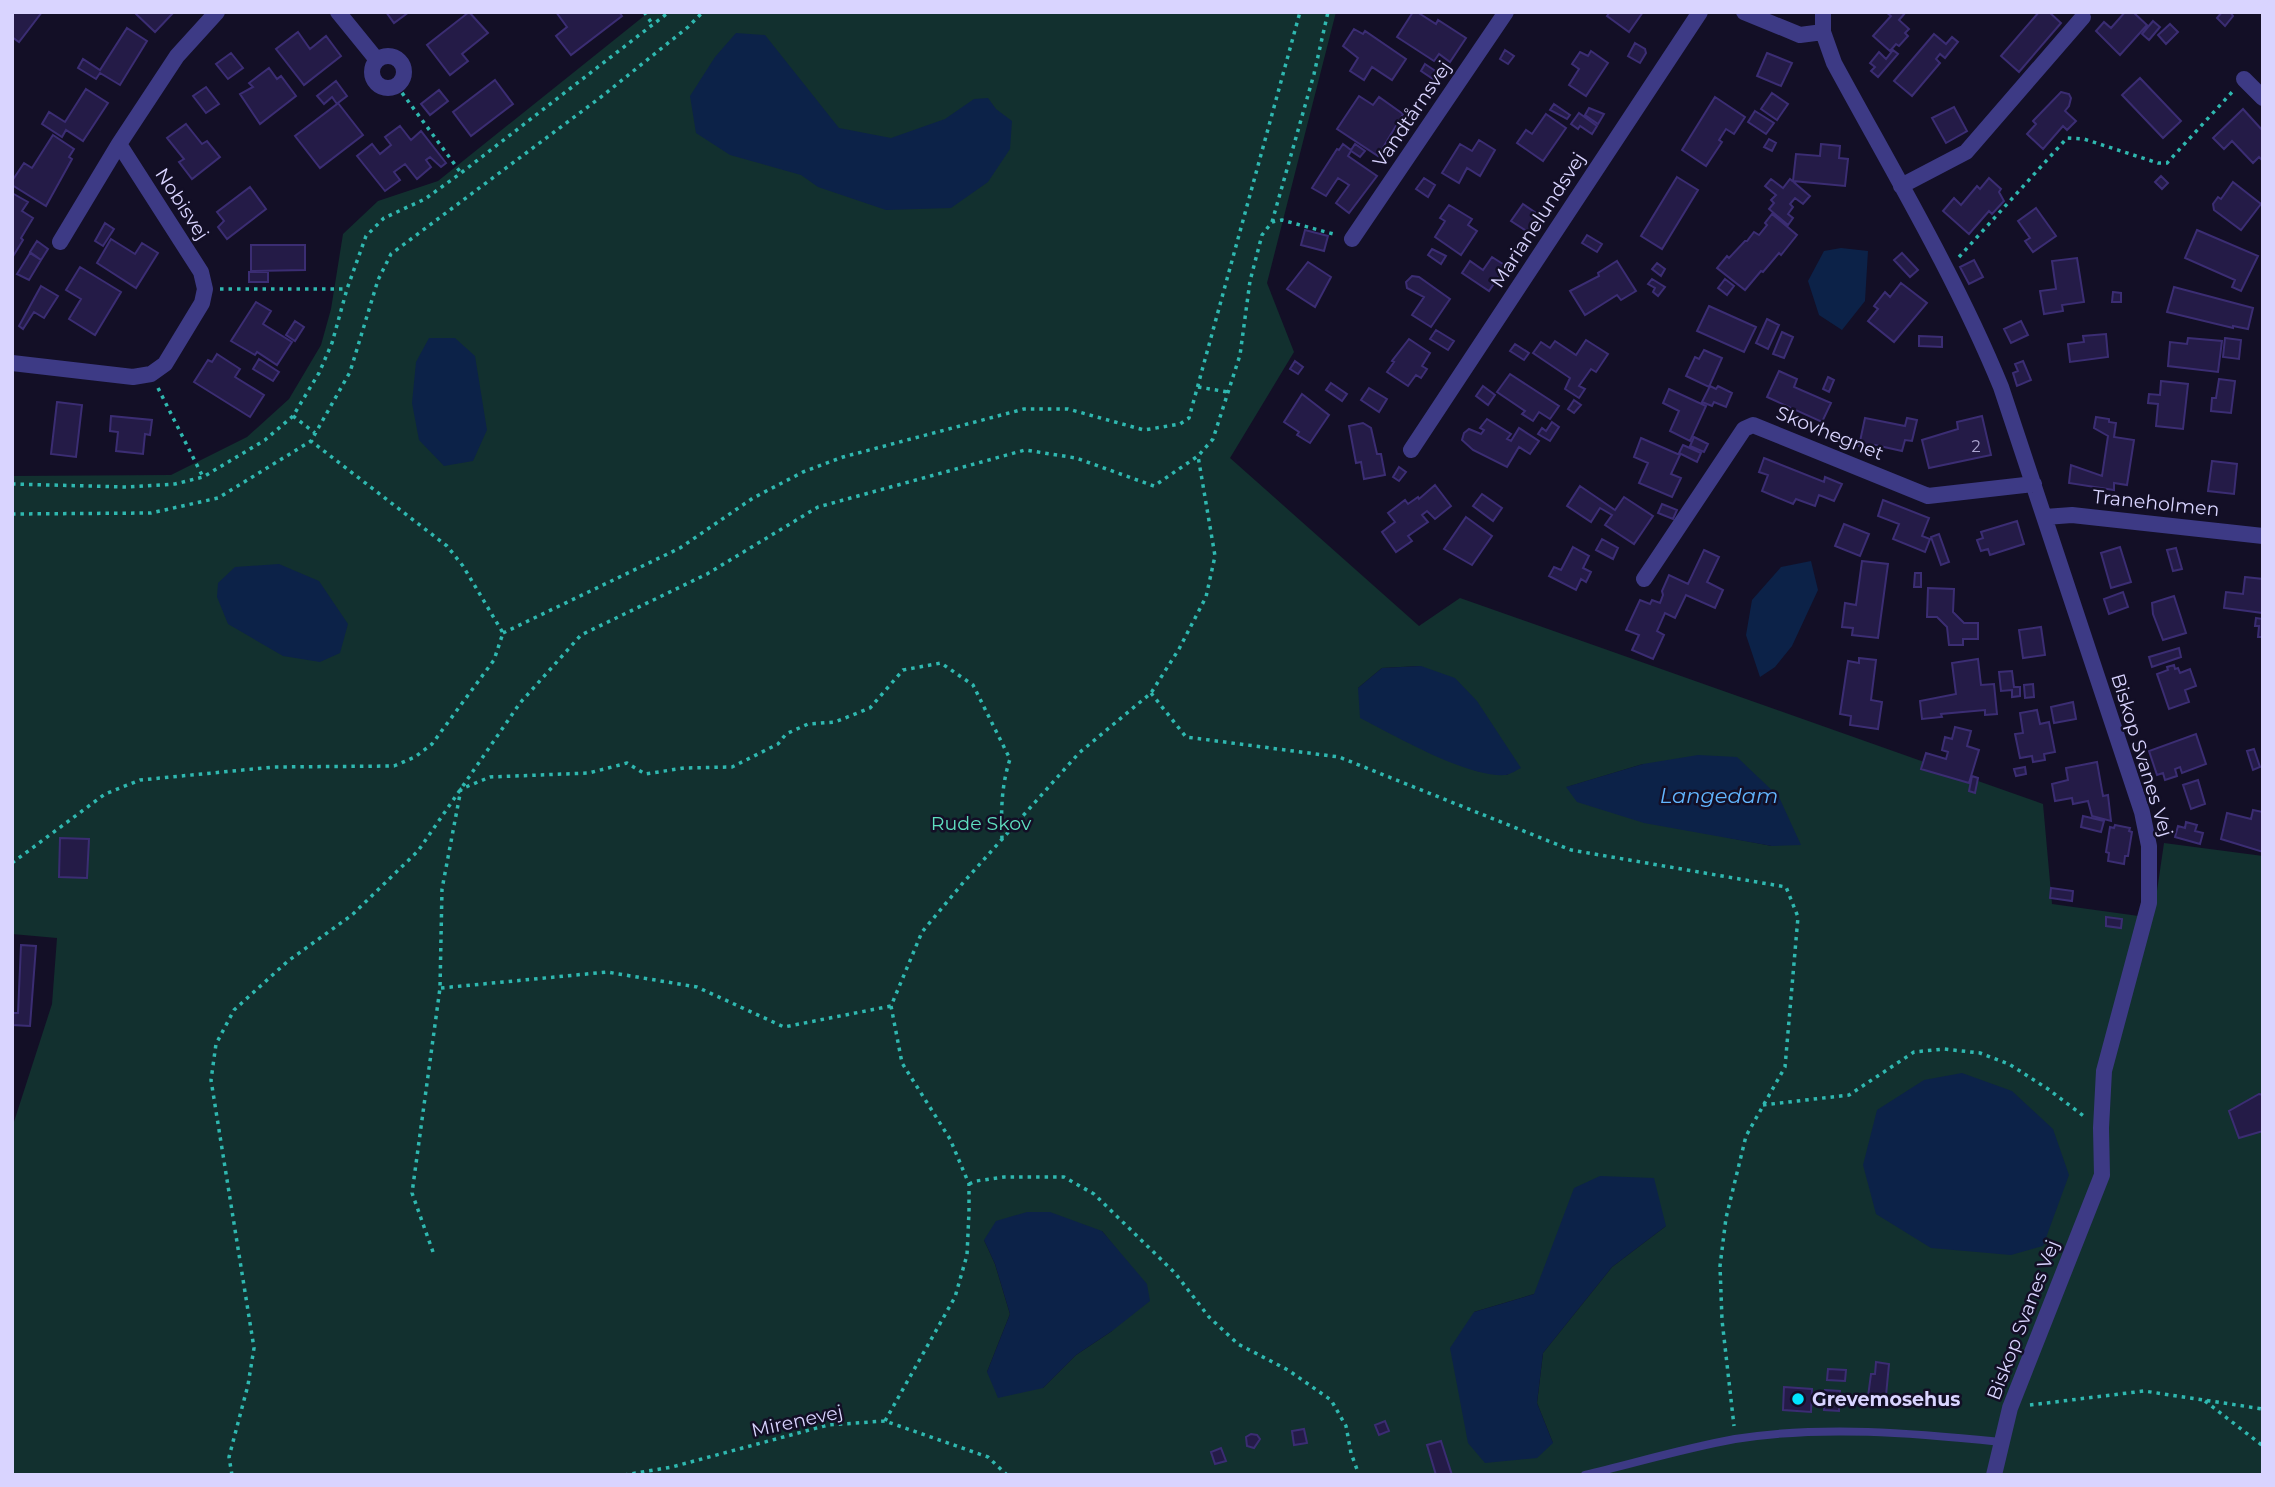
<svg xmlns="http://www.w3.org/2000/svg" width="2275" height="1487" font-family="Montserrat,sans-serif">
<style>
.green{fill:#12302f;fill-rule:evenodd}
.water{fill:#0c2248}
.building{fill:#241b47;stroke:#3b2d73;stroke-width:2}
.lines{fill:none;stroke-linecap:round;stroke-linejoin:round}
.path{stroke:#2fb8b0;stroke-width:3.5;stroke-dasharray:3.5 5;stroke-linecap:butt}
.lane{stroke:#3d3a85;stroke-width:8}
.street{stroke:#3d3a85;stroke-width:16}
.poi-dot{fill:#00e5ff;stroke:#130f26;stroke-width:2.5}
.labels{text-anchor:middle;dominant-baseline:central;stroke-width:5;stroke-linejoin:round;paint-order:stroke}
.number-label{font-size:16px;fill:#aca6d1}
.street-label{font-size:19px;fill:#d9d4ff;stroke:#130f26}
.park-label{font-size:19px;fill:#5fe0c0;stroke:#130f26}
.poi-label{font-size:19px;font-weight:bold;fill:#d9d4ff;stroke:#130f26;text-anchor:start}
.water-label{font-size:21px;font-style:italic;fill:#62b6ff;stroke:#130f26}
</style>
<rect width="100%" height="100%" fill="#130f26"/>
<path class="green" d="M649,12H1336L1267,283L1294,352L1230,458L1419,626L1460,598L2043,804L2052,904L2153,918L2164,843L2263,856V1475H12V1128L52,1004L57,938L12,934V476L171,475L247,437L289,399L321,345L331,309L343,234L378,201L438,181ZM1421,666L1508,775L1477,771L1437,755L1358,688L1382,668ZM1643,764L1772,846L1730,838L1567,787ZM1666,1226L1612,1267L1543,1353L1537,1403L1553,1443L1474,1312L1534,1294ZM1102,1231L1122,1256L1112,1331L1076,1355L1043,1388L987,1372L1010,1314L995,1264L984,1240Z"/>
<path class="water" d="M736,33L765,35L839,128L891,138L945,119L974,99L988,98L996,109L1012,121L1010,149L988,182L951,208L886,210L818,187L801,175L730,155L696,133L690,96L715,57Z
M1841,248L1868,251L1865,301L1842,330L1819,315L1808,281L1824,251Z
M429,338H455L475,356L487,430L473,461L444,466L419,440L412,403L416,362Z
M1811,561L1818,590L1792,646L1775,667L1760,677L1746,635L1752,600L1781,567Z
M279,564L319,581L348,624L340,653L320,662L283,656L228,624L217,597L218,583L235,567Z
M1421,666L1455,678L1477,701L1521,768C1517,770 1511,774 1506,775C1467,778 1396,736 1360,718L1358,688L1382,668Z
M1698,755L1737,757L1779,797L1801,845L1772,846L1644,823L1577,802L1566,787L1643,764Z
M1962,1073L2012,1091L2053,1129L2069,1175L2043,1246L2011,1255L1931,1248L1876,1214L1863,1165L1877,1110L1924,1080Z
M1600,1176L1654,1178L1666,1226L1612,1267L1543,1353L1537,1403L1553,1443L1537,1458L1485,1463L1468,1443L1450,1348L1474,1312L1534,1294L1574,1188Z
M1027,1212H1050L1102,1231L1147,1284L1150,1301L1112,1331L1076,1355L1043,1388L998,1398L987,1372L1010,1314L995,1264L984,1240L996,1221Z"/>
<path class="building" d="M12,12H42L19,42L12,37Z
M138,12H174L155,32L136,14Z
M386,12H409L394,23Z
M469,12L488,33L462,54L468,61L450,75L427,45Z
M556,12H619L622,16L571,55L556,36L567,27Z
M1413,12H1417L1436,24L1438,20L1466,38L1450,62L1439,54L1434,61L1397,37Z
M1610,12H1643L1629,32L1607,16Z
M1886,12H1906L1899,20L1909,29L1905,33L1908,36L1899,46L1896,44L1890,51L1873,36L1891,16Z
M2039,12H2049L2061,23L2019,72L2001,56Z
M2125,12H2133L2147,25L2120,55L2096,31L2104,22L2111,28Z
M2222,12H2230L2233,16L2225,26L2217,18Z
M2153,21L2160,27L2149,40L2142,34Z
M2170,24L2178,32L2166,44L2158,35Z
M127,28L147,41L120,85L100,73L96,79L78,68L83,59L100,70Z
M1354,29L1363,34L1365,31L1406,59L1392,80L1372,67L1364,80L1350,71L1358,58L1343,46Z
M298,32L310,49L326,36L341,56L304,85L276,49Z
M1934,34L1946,44L1952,37L1958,42L1945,58L1940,54L1936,59L1940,63L1912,96L1894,81Z
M1635,43L1645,49L1646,53L1640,63L1628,56Z
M1505,50L1514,56L1508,64L1500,59Z
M1893,50L1898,54L1878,77L1871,71L1875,67L1870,63L1879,52L1886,59Z
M1591,51L1608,63L1586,96L1569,85L1579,69L1572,64L1580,52L1588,56Z
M231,53L243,68L228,79L216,64Z
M1767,53L1792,63L1781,86L1757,76Z
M1425,64L1440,74L1436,81L1421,71Z
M269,68L277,79L281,76L296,96L260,124L240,94L253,87L249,83Z
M2140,78L2181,121L2163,138L2122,95Z
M495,80L513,104L471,136L453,112Z
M336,81L347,96L338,103L363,135L320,168L295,136L337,104L332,97L324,104L317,96Z
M206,87L219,104L206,113L193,96Z
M86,89L108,103L83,141L66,130L62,137L42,124L49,112L65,122Z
M439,90L448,101L430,115L421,104Z
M2061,92L2069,94L2071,98L2069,106L2065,111L2076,121L2067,130L2063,126L2043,149L2027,134L2036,124L2033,121Z
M1772,93L1788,104L1777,120L1761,109Z
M1359,96L1373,105L1379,97L1403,114L1378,156L1337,129Z
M1715,97L1745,117L1734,134L1726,129L1719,140L1722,142L1706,166L1682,150Z
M1554,104L1570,115L1567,119L1550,110Z
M1954,107L1967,131L1946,143L1932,118Z
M1589,108L1604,114L1598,124L1585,115Z
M2243,109L2263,131V161L2259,157L2253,163L2232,141L2224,149L2213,138Z
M1755,111L1774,123L1766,134L1748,122Z
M1579,113L1597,126L1592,134L1580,126L1578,129L1571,124Z
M1546,114L1566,128L1543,161L1517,143L1526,130L1532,134Z
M186,124L202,144L207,141L220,157L192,179L179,162L184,159L167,138Z
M400,126L411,140L421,131L446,163L441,167L430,157L426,160L431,167L417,179L405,164L394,172L400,180L385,191L357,156L372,144L380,154L391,145L385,137Z
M53,135L74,149L69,157L72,159L46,206L12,185V181L24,163L32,168Z
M1769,139L1776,143L1772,151L1764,147Z
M1479,140L1495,150L1480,176L1467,168L1459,183L1442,173L1460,144L1472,151Z
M1343,144L1351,150L1355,144L1365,151L1360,157L1351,151L1348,156L1377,176L1349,213L1336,203L1349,185L1338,178L1326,196L1312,188L1337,149L1339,150Z
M1821,144L1840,146L1839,158L1848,159L1845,186L1793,181L1796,154L1820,156Z
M2161,176L2168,183L2162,189L2155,182Z
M1677,177L1698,190L1662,249L1641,236Z
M1424,178L1435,185L1428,197L1416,189Z
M1989,178L2001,189L1999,192L2004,201L1992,214L1989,211L1969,234L1943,211L1954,198L1961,205L1977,186L1980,189Z
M1771,179L1783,188L1790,179L1810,196L1803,204L1795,198L1790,204L1793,207L1788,214L1793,218L1788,225L1769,209L1774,203L1771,200L1776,195L1765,186Z
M2233,182L2261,204L2241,230L2214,210L2213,204L2218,197L2221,199Z
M250,187L266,209L227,239L218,227L224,221L217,212Z
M12,193L28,202L22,211L33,218L21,238L23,240L12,258Z
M1523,204L1542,217L1531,234L1511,221Z
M1449,205L1472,219L1468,225L1477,231L1461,255L1435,237L1445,221L1440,218Z
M2036,208L2056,236L2033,252L2025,241L2030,238L2018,221Z
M1772,214L1797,235L1781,255L1779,253L1763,272L1761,271L1745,290L1717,268L1727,256L1729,258L1745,241H1747L1754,232L1759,235L1767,225L1765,223Z
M105,223L114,229L103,246L95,241Z
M1305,230L1328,236L1324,251L1301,245Z
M2197,230L2258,256L2241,291L2232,287L2235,280L2185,258Z
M1587,235L1602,244L1597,252L1582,243Z
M111,239L135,254L142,243L158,253L136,288L97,263Z
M37,241L48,249L41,260L30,252Z
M251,245H305V270L251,271Z
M1432,249L1446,256L1441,264L1428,255Z
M30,253L41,260L29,280L17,274Z
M1902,253L1918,270L1910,277L1894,260Z
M1492,257L1506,266L1489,291L1462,273L1470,261L1483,270Z
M2077,258L2084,302L2062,305L2063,311L2044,314L2040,291L2056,289L2052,261Z
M1974,260L1983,277L1969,284L1960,267Z
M1617,261L1636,291L1621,300L1617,295L1585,315L1570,291L1599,276L1598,273Z
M1308,262L1331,277L1315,307L1287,289Z
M1657,263L1665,269L1661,276L1652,269Z
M80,267L121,292L95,335L69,319L81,299L66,290Z
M249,272H268V282H249Z
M1412,276L1419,277L1450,299L1431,327L1412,315L1424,297L1407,288L1406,282Z
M1652,279L1665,287L1658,296L1653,292L1655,288L1648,284Z
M1725,279L1734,286L1727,295L1718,288Z
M1901,283L1927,303L1894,342L1868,321L1878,309L1874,306L1885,292L1890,297Z
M41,286L58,296L44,318L34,312L23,329L19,326Z
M2174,287L2253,308L2248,329L2233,326V328L2167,312Z
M2113,292L2121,293V302H2112Z
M256,302L271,311L263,324L292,342L277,365L257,352L255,355L231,341Z
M1709,306L1756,327L1744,352L1697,331Z
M1767,319L1779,325L1768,349L1756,343Z
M295,321L304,327L295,341L286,335Z
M2021,321L2028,335L2011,343L2004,329Z
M1436,330L1454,341L1448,350L1430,339Z
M1782,332L1793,337L1784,358L1773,354Z
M2106,334L2108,357L2070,362L2068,344L2084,342L2083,336Z
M1919,336L1942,337V347L1919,346Z
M2188,338L2222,341L2218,372L2168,366L2170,342L2187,344Z
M2225,338L2241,340L2239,359L2223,357Z
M1409,339L1430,353L1422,366L1427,369L1421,378L1416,375L1408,386L1387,372L1394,362L1392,361Z
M1586,340L1608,354L1596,372L1591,369L1579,386L1585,389L1579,398L1565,389L1570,378L1533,353L1541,342L1550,348L1555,341L1576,355Z
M1515,344L1529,353L1524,360L1510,351Z
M1704,350L1722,358L1709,387L1686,376L1695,357L1699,359Z
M217,354L240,369L235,377L264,395L250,417L194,382L208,360L212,362Z
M259,359L279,372L273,381L253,369Z
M1295,361L1303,367L1298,374L1290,369Z
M2023,361L2031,380L2017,386L2013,373L2018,371L2015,364Z
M1779,371L1797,379L1794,387L1831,403L1822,422L1767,397Z
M1510,374L1559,406L1550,419L1539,412L1533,421L1522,414L1525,411L1497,392Z
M1828,377L1834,380L1829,392L1823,389Z
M2219,379L2235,381L2231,413L2211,411L2212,398H2216Z
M2161,381L2188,384L2183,429L2156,426L2158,404L2148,403L2149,394L2160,395Z
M1331,383L1347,394L1342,401L1326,390Z
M1483,386L1495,395L1488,405L1476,396Z
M1710,386L1716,389L1718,386L1732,393L1726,407L1714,402L1712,406L1702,402Z
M1369,388L1387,399L1379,412L1361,400Z
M1669,389L1706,406L1690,441L1670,431L1679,411L1663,403Z
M1302,394L1329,415L1310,443L1297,435L1299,432L1284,422Z
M1574,400L1581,405L1574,413L1568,409Z
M57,402L82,405L76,457L51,454Z
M111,416L152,420L150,435L145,434L143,454L116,451L118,432L110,431Z
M1982,416L1991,455L1929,468L1922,440L1958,429L1957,422Z
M2096,417L2109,419V422L2116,423L2114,437L2134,440L2127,485L2114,483V490L2069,483L2071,465L2102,476L2108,436L2094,428Z
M1865,418L1905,426L1907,418L1917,420L1912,441L1905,440L1902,451L1875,445L1874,449L1859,446Z
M1487,419L1511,434L1507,439L1511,441L1519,428L1539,441L1530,454L1519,447L1507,467L1473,450L1462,440L1464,433L1469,429L1481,434L1484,430L1480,428Z
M1552,422L1559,427L1550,441L1538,434L1542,428L1546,431Z
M1363,423L1371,428L1377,454H1381L1385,475L1364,479L1361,462L1356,463L1349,426Z
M1694,437L1708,444L1704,452L1690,446Z
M1641,438L1680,455L1671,474L1681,478L1672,497L1639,483L1648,463L1634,457Z
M1683,445L1701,453L1697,462L1679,453Z
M1764,458L1824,482L1825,477L1842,484L1834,501L1819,495L1815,506L1796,499L1793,504L1762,491L1768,475L1759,472Z
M2212,461L2237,464L2234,494L2208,491Z
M1399,467L1406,472L1399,481L1393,477Z
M1435,485L1451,506L1435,519L1427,511L1422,515L1428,522L1408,536L1412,541L1396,552L1382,532L1395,522L1388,513L1405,500L1408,504L1418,497L1419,499Z
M1580,486L1615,510L1624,497L1653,516L1634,544L1605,525L1612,515L1600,508L1591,522L1567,506Z
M1482,494L1502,508L1493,521L1473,506Z
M1883,500L1929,518L1922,536L1930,539L1925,552L1893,539L1899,524L1878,516Z
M1662,504L1677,510L1673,519L1658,513Z
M1466,517L1492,536L1472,565L1444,549Z
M2017,521L2024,544L1990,555L1988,549L1981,551L1977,540L1983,538L1981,532Z
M1844,524L1869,534L1860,556L1835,546Z
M1939,534L1949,562L1941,565L1931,537Z
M1602,539L1618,548L1613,559L1596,550Z
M1573,547L1589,556L1583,568L1591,572L1586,582L1581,579L1576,590L1549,576L1554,567L1561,570Z
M2120,547L2131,582L2111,588L2101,553Z
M2176,548L2182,569L2173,571L2167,550Z
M1704,550L1719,557L1707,582L1723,590L1715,608L1686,595L1675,618L1665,613L1657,631L1664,635L1653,659L1632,650L1639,635L1626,630L1640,600L1650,604L1652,600L1660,603L1663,595L1662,591L1669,575L1688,584Z
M1862,561L1888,564L1878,638L1852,635L1853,628L1842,627L1845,603L1856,605Z
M1915,573H1921V587H1914Z
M2245,577L2263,579V613L2224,608L2226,592L2243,594Z
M1928,588L1954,589L1953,612L1964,623H1978V639H1963V645H1949L1947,627L1937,617H1927Z
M2123,592L2128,607L2109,614L2104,599Z
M2174,596L2186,633L2163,640L2153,614L2152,603Z
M2256,618L2263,619V637H2258L2259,626H2255Z
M2041,627L2045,655L2023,658L2019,630Z
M2179,648L2181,657L2152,667L2149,657Z
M1859,658L1876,660L1871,700L1882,702L1878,729L1850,725L1851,716L1840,714L1848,661L1859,663Z
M1978,659L1981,685L1994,684L1997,714L1985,715V710L1941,714L1942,717L1922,719L1920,701L1956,694L1952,663Z
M2174,665L2175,669L2178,668L2180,673L2190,669L2196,686L2185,690L2189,702L2169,709L2157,674L2168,670L2167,667Z
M2012,671L2014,687H2020V696L2012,697V690L2001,691L1999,672Z
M2033,684L2034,697L2025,698L2024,685Z
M2073,702L2076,719L2054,723L2051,707Z
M2037,710L2040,724L2049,722L2055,752L2044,754L2045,760L2033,762L2032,756L2020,758L2015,734L2023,733L2020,713Z
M1955,727L1971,731L1967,746L1979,750L1969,783L1921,769L1926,753L1946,759L1948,752L1942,750L1945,737L1952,739Z
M2196,734L2206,764L2182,773L2180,767L2175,769L2177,776L2165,780L2163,773L2157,775L2149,751Z
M2254,749L2260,767L2253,770L2247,751Z
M2097,762L2103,796L2108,795L2111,821L2092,816L2088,801L2073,804L2072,798L2055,801L2052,784L2068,780L2066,768Z
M2025,767L2026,774L2016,776L2014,769Z
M1972,776L1978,778L1975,793L1969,791Z
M2198,780L2205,804L2191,809L2183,785Z
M2253,810L2263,812V852L2221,839L2227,813L2251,819Z
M2083,816L2104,821L2101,832L2081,827Z
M2186,822L2197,825L2195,831L2203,833L2200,844L2175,837L2178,826L2185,828Z
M2115,825L2130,828L2129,831L2132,832L2128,856H2125L2124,864L2108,861L2109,853L2106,852L2110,827L2114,828Z
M60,838L89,839L87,878L59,877Z
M2051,888L2073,891L2072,901L2050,898Z
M2106,917L2122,919L2121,928L2106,926Z
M21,945L36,946L30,1026L12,1025V1013H18Z
M2259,1094L2263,1095V1131L2239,1138L2229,1111Z
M1876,1362L1889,1364L1885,1406L1867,1404L1871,1374H1875Z
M1828,1369L1846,1370L1845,1381L1827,1380Z
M1784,1387L1812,1389L1811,1412L1783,1410Z
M1825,1390L1840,1391L1839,1411L1824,1410Z
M1385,1421L1389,1431L1379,1435L1375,1425Z
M1304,1429L1307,1443L1294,1445L1292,1431Z
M1251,1434L1257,1435L1260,1439L1254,1448L1247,1446L1246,1437Z
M1441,1441L1452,1475H1436L1427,1445Z
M1221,1448L1226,1461L1215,1464L1211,1452Z"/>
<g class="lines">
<path class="path" d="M644,12L653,25
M397,86L461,173
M1272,222L1314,74L1328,12
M1959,257L2067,138L2084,139L2158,163H2167L2234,90
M220,289H347
M1198,387L1228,392
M158,388L203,477
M293,416L315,433
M12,484L127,487L175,484L203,477L265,440L293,416L319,373L332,343L347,289L366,236L384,218L425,199L461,173L669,12
M12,514L151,513L218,498L311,441L350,372L378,280L391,254L601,97L688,27L703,12
M503,633L680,548L753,498L803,472L843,457L1024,409H1068L1144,430L1180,424L1189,418L1300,12
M1151,693L1186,737L1339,757L1571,850L1786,887L1798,917L1785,1067L1746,1136L1726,1218L1720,1266L1722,1320L1734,1426
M12,863L105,794L140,780L274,767L394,766L415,757L432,744L494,660L503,633L463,566L447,546L311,441
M441,988L607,972L697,987L784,1027L891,1006
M1763,1105L1849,1095L1914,1052L1944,1049L1980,1053L2009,1064L2048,1089L2085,1117
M969,1184L976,1181L1004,1177H1064L1094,1194L1175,1273L1209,1317L1238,1344L1288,1370L1331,1400L1346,1426L1351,1453L1359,1475
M433,1252L412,1193L440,988L442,889L461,789L490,777L589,773L627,763L645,774L684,768L732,767L778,744L786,734L808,724L835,722L870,708L903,670L941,663L973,685L1010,759C1001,787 1001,811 1002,840
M2205,1401L2263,1446
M2030,1405L2144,1391L2263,1409
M885,1421L955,1297L967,1255L969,1212V1184L950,1139L902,1063L891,1006L922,932L962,884L1079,753L1151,693L1179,649L1206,597L1215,556L1198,456
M232,1475L229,1457L248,1385L254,1348L211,1080L216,1044L234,1010L288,961L352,915L418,851L520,703L581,635L707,574L818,507L1025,450L1076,458L1154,486L1198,456L1213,439L1240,355L1250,281L1262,235L1272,222L1282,220L1337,235
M624,1475L672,1467L828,1425L885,1421L988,1457L1007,1475"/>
<path class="lane" d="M1585,1475C1635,1463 1685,1448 1735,1439C1823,1425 1913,1433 2001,1442"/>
<path class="street" d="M338,12L377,60
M1744,12L1800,35L1823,32
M1823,12V32L1834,63C1892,170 1955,275 2001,387L2142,812L2149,846V903L2104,1071L2101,1128L2102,1175L2010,1408L1994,1475
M372 72a16 16 0 1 1 32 0a16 16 0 1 1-32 0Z
M2244,79L2263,98
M1901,186L1966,152L2083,17
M1352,239L1506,12
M60,242L119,144L177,56L217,12
M12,363L133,377L151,374L165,364L202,303L205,289L201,272L119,144
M1411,450L1700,12
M2045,517L2072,515L2263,536
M1644,579L1744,429L1753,425L1928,496L2034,484"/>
</g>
<circle class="poi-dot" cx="1798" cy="1399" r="7"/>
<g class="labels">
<g class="number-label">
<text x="1976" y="446">2</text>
</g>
<g class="street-label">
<text transform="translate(1412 114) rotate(-56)">Vandtårnsvej</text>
<text transform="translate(182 204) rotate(57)">Nobisvej</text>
<text transform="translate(1538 220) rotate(-57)">Marianelundsvej</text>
<text transform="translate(1830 433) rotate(22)">Skovhegnet</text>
<text transform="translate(2156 503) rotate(6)">Traneholmen</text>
<text transform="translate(2142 755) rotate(73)">Biskop Svanes Vej</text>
<text transform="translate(2023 1320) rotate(-69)">Biskop Svanes Vej</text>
<text transform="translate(797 1421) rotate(-12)">Mirenevej</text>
</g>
<g class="park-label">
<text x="981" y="823">Rude Skov</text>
</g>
<g class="poi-label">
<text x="1812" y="1399">Grevemosehus</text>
</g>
<g class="water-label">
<text x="1719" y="795">Langedam</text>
</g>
</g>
<rect width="2275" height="1487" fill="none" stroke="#d9d4ff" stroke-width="28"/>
</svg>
